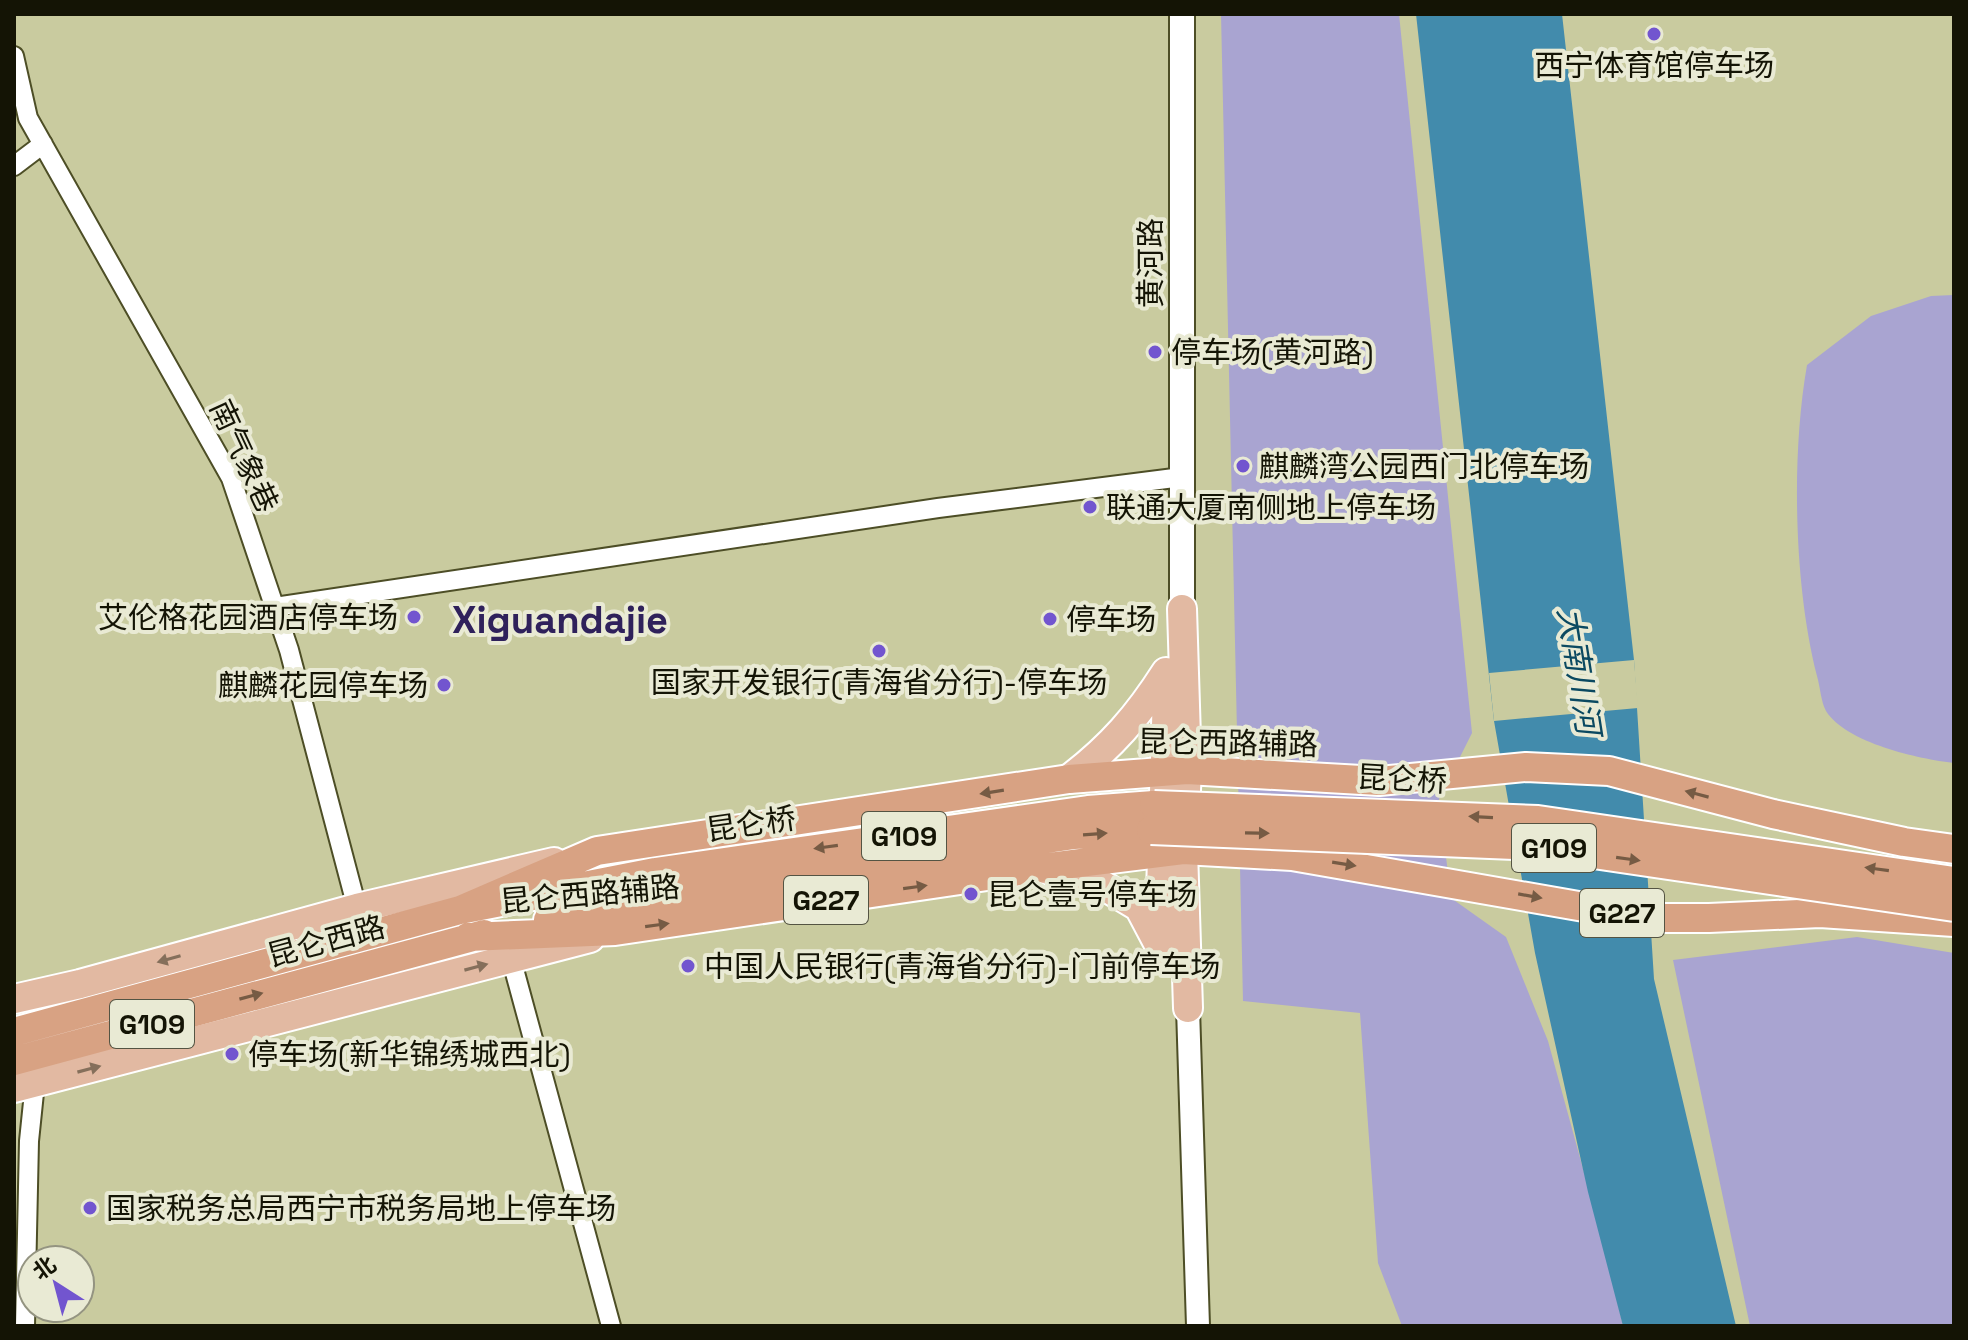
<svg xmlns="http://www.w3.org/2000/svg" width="1968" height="1340" font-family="'Space Grotesk','Noto Sans SC',sans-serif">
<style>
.green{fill:#a9a4d1}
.water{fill:#428bac}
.pier{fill:#c9cb9f}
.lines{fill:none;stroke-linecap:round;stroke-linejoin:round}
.minor-casing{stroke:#4d4e26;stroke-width:22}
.tertiary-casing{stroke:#4d4e26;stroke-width:26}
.secondary-casing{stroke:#4d4e26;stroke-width:28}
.primary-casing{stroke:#fff;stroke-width:32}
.trunk-casing{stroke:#fff;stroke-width:32}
.minor{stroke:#fff;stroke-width:18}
.tertiary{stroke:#fff;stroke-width:22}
.secondary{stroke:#fff;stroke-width:24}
.primary{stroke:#e2b9a2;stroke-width:28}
.trunk{stroke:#d8a283;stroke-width:28}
.trunk-bridge-casing{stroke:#fff;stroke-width:32;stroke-linecap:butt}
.trunk-bridge{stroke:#d8a283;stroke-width:28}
.oneway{fill:#765b44}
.oneway2{fill:#856f5b}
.poi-dot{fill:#7255cf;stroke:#e9ead4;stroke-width:3}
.labels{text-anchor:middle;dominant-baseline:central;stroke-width:8;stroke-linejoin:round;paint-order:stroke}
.shield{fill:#e9ead4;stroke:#545443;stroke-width:2}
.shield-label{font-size:28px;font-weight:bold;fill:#141405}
.poi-label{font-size:30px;fill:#141405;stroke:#e9ead4;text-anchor:start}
.street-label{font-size:30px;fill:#141405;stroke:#e9ead4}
.water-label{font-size:32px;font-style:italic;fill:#0b4961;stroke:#e9ead4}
.district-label{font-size:38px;font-weight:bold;fill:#2f215b;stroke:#e9ead4}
</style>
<rect width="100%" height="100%" fill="#c9cb9f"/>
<path class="green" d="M1221,14H1399L1472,733L1439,799L1451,898L1506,937L1548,1041L1605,1249L1623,1326H1402L1378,1263L1360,1013L1243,1001Z
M1954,295V763C1919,759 1846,743 1826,711C1821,702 1820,686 1817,676C1794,586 1791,457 1807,365L1871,316L1931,296Z
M1857,937L1954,953V1326H1750L1673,960Z"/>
<path class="water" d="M1416,14H1562L1634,660L1654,979L1736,1326H1623L1588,1192L1535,953L1494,721Z"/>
<path class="pier" d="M1634,660L1638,708L1494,721L1489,673Z"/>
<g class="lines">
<g class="minor-casing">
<path id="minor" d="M14,56L28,118L231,478L289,650L357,908
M14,166L43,144
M275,607L938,508L1182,477
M511,958L611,1326
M25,1326L29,1141L35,1083"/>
</g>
<g class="tertiary-casing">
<path id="tertiary" d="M1188,1008L1198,1326"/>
</g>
<g class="secondary-casing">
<path id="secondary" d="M1182,14V609"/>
</g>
<g class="primary-casing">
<path id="primary" d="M1182,609L1187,770L1183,850L1188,1008
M1167,692L1161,892L1174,945
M1069,779C1111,747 1138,716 1166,672
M1045,869L1094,880L1139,907L1167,960
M14,999L80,984L357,908L554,862
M14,1088L590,938"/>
</g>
<g class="trunk-casing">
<path id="trunk" d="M460,910L597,851L1069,779L1187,770L1379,781L1526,767L1609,771L1773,814L1904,842L1954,849
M548,920L658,897L1074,835L1151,830
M468,937L615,931L1040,868L1183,850L1292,856L1647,918H1709L1820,913L1954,922
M14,1032L460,910L655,872L1088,810L1154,805
M14,1061L484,934"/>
</g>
<use href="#minor" class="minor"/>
<use href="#tertiary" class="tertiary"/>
<use href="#secondary" class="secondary"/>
<use href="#primary" class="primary"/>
<use href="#trunk" class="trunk"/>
<g class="trunk-bridge-casing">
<path id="trunk-bridge" d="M1154,805L1538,820L1954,881
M1151,830L1539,846L1954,907"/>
</g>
<use href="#trunk-bridge" class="trunk-bridge"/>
</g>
<defs><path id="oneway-solid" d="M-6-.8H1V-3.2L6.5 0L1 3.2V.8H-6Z" transform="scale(2)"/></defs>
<g class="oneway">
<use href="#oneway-solid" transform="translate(992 792) rotate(171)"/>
<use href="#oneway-solid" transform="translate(1697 794) rotate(-165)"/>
<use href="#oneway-solid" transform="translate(1481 817) rotate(-177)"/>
<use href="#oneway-solid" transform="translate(1257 833) rotate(1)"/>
<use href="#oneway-solid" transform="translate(1095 834) rotate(-4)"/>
<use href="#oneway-solid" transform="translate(826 847) rotate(172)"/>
<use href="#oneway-solid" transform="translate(1628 859) rotate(8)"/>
<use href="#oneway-solid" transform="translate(1344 864) rotate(9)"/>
<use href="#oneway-solid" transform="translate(1877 869) rotate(-172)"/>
<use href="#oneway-solid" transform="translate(915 887) rotate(-8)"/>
<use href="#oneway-solid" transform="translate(1530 896) rotate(10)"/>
<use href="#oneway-solid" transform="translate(657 925) rotate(-8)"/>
<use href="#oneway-solid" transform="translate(251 996) rotate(-15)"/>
</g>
<g class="oneway2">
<use href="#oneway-solid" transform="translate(169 959) rotate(164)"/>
<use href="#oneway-solid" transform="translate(476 967) rotate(-15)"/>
<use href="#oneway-solid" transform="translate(89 1069) rotate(-15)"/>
</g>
<g class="poi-dot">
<circle cx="1654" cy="34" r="8"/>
<circle cx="1155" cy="352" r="8"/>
<circle cx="1243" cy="466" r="8"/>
<circle cx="1090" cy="507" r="8"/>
<circle cx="414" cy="617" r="8"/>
<circle cx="1050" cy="619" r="8"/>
<circle cx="879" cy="651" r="8"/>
<circle cx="444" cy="685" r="8"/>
<circle cx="971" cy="894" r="8"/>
<circle cx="688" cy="966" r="8"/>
<circle cx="232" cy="1054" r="8"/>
<circle cx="90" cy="1208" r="8"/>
</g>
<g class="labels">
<g class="shield">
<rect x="862" y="812" width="84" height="48" rx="6"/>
<rect x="1512" y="824" width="84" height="48" rx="6"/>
<rect x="784" y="876" width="84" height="48" rx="6"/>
<rect x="1580" y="889" width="84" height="48" rx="6"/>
<rect x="110" y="1000" width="84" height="48" rx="6"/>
</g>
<g class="shield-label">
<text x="904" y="836">G109</text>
<text x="1554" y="848">G109</text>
<text x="826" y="900">G227</text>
<text x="1622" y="913">G227</text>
<text x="152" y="1024">G109</text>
</g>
<g class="poi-label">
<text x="1654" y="65" text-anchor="middle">西宁体育馆停车场</text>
<text x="1171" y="352">停车场(黄河路)</text>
<text x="1259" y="466">麒麟湾公园西门北停车场</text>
<text x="1106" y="507">联通大厦南侧地上停车场</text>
<text x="398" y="617" text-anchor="end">艾伦格花园酒店停车场</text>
<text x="1066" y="619">停车场</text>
<text x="879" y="682" text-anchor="middle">国家开发银行(青海省分行)-停车场</text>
<text x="428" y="685" text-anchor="end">麒麟花园停车场</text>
<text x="987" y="894">昆仑壹号停车场</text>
<text x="704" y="966">中国人民银行(青海省分行)-门前停车场</text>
<text x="248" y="1054">停车场(新华锦绣城西北)</text>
<text x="106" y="1208">国家税务总局西宁市税务局地上停车场</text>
</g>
<g class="street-label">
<text transform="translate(1150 263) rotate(-90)">黄河路</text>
<text transform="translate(244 456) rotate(65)">南气象巷</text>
<text transform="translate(1228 743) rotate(1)">昆仑西路辅路</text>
<text transform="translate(1402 779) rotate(3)">昆仑桥</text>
<text transform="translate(751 824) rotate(-8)">昆仑桥</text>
<text transform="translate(590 894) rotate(-5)">昆仑西路辅路</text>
<text transform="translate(326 941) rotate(-15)">昆仑西路</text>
</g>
<g class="water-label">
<text transform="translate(1579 671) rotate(81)">大南川河</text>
</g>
<g class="district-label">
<text x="560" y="620">Xiguandajie</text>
</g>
</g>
<rect width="1968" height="1340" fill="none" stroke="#141405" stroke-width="32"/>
<g transform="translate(56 1284) rotate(324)"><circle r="38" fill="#e9ead4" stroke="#949481" stroke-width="2"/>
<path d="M0-6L14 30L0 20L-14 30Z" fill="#7255cf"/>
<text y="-12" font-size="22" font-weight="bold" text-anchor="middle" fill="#141405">北</text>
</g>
</svg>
